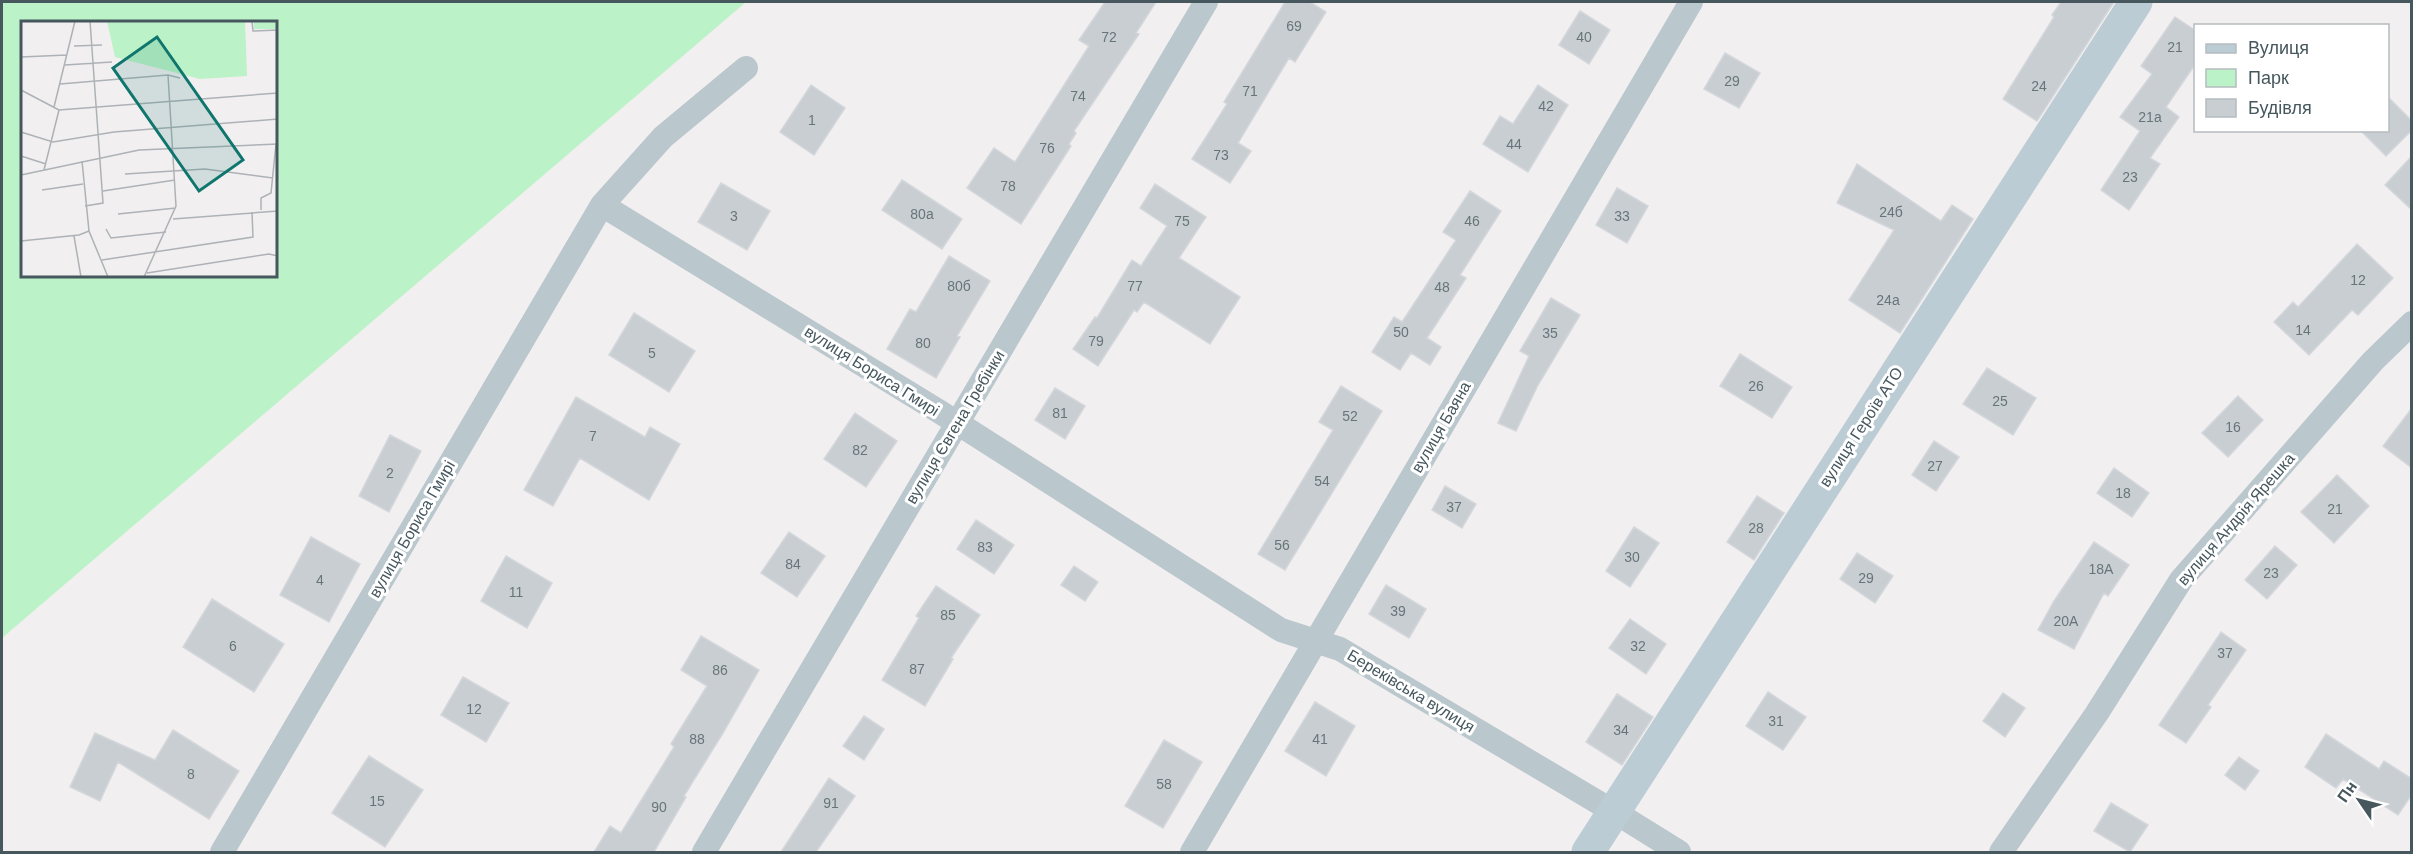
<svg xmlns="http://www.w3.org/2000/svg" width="2413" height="854" font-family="Arial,sans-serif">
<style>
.green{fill:#bcf2c7;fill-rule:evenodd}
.building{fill:#c9ced2;stroke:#d3d7db;stroke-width:1.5}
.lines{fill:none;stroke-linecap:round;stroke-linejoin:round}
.street{stroke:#bac7cd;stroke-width:24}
.secondary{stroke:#bcccd4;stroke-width:33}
.labels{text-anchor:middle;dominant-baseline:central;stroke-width:6;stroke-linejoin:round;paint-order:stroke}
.number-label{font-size:14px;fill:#67757b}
.street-label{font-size:16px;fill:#46575e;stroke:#fff}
.inset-road{fill:none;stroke:#adb2b6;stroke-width:1.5}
.view{fill:#0f766e;fill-opacity:0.15;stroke:#0f766e;stroke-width:3}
.inset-edge{fill:none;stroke:#46575e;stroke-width:3}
</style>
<rect width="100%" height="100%" fill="#f2eff0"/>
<path class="green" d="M2,2H746L2,638ZM22,22H276V276H22Z"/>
<path class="building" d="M1105,2H1156L1136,33L1139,34L1074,131L1076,133L1069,144L1071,146L1021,224L967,188L994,148L1015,162L1089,46L1079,40Z
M1285,2H1310L1326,12L1295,62L1289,58L1238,143L1251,151L1230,183L1192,159L1227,104L1224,102Z
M2061,2H2114L2037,121L2003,99L2054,17L2052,15Z
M1580,11L1610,30L1589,64L1559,45Z
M2175,17L2196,31V63L2166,107L2179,117L2150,158L2160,164L2129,210L2101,190L2140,131L2120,117L2152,74L2141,66Z
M1725,53L1760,73L1739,108L1704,89Z
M811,85L845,108L814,155L780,132Z
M1538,85L1568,105L1528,172L1483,144L1500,116L1513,124Z
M2388,97L2412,121V130L2386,156L2360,130H2388Z
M2412,156V210L2385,185Z
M1857,164L1941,221L1952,205L1973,219L1900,333L1849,300L1894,230L1837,203Z
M902,180L962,219L942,249L882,210Z
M721,183L770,211L747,250L698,222Z
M1155,184L1206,217L1179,258L1240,297L1210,344L1144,302L1137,312L1134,310L1098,366L1073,349L1095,317L1097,318L1132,260L1141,266L1167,226L1140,208Z
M1617,188L1648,206L1627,243L1596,225Z
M1470,191L1501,211L1460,275L1466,278L1427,338L1441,347L1430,365L1411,353L1400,370L1372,352L1394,317L1402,322L1456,240L1443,232Z
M2357,244L2393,278L2358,315L2352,310L2309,355L2274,322L2293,302L2298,307Z
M949,256L990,281L957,336L960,337L936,378L887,349L910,309L916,312Z
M1551,298L1580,315L1538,385L1516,431L1498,423L1529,356L1520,351Z
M634,313L695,351L669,392L609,355Z
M1740,354L1792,387L1772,418L1720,386Z
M1987,368L2036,398L2013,435L1963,404Z
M1341,386L1382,411L1285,570L1258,554L1333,430L1319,422Z
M1055,388L1085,406L1065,439L1035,420Z
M2238,396L2263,420L2228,457L2202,433Z
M576,397L645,437L650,427L680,444L649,500L580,458L553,506L524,490Z
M2412,408V468L2383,446Z
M855,413L897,441L866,487L824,459Z
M390,435L421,451L389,512L359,496Z
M1934,441L1959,457L1936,491L1912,475Z
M2114,468L2149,493L2132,517L2097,493Z
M2337,475L2369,506L2334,543L2301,512Z
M1445,486L1476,504L1462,528L1432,510Z
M1757,496L1784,513L1754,560L1727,542Z
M976,520L1014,545L994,574L957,549Z
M1634,527L1659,543L1630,587L1606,571Z
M789,532L825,556L797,597L761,573Z
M311,537L360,564L329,622L280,595Z
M2094,542L2129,565L2108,596L2104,593L2074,649L2038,630L2054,601Z
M2275,546L2297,565L2267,599L2245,580Z
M1857,553L1893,576L1875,603L1840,579Z
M506,556L552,583L527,628L481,601Z
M1074,566L1098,582L1085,601L1061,585Z
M1386,585L1426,609L1409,638L1369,614Z
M936,586L980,615L951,658L953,659L925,706L882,680L919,618L916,616Z
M212,599L284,644L254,692L183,647Z
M1630,619L1666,644L1646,674L1609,648Z
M2221,632L2246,650L2208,705L2211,707L2186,743L2159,725Z
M701,636L759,670L723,733L684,796L686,797L654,852H594L610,826L621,833L674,747L671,744L707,686L681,670Z
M463,677L509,703L486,742L441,715Z
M1768,692L1806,717L1783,750L1746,726Z
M2003,693L2025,708L2005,737L1983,721Z
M1617,694L1653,717L1622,765L1586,742Z
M1315,702L1355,726L1326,776L1285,751Z
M864,716L884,729L864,760L843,746Z
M173,730L239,771L209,819L118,762L100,801L70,787L95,733L155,760Z
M2326,734L2379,769L2384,761L2412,779V794L2398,815L2343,779L2336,788L2305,767Z
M1164,740L1202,762L1163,828L1125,806Z
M369,756L423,790L385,847L332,813Z
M2239,757L2259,771L2245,790L2225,775Z
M829,778L855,796L816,852H781Z
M2111,803L2148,825L2130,852L2094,831Z"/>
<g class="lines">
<path class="street" d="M602,205L940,412L1281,630L1340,649L1626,819L1679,852
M222,852L602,205L663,137L746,68
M704,852L1206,2
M1192,852L1691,2
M2001,852L2097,713L2181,580L2373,361L2412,323"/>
<path class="secondary" d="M1588,852L2136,2"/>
</g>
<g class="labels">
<g class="number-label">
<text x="1294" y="26">69</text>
<text x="1109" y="37">72</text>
<text x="1584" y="37">40</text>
<text x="2175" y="47">21</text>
<text x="1732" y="81">29</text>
<text x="2039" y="86">24</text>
<text x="1250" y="91">71</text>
<text x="1078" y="96">74</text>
<text x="1546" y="106">42</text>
<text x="2150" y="117">21а</text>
<text x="812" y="120">1</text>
<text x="1514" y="144">44</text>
<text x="1047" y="148">76</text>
<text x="1221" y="155">73</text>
<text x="2130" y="177">23</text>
<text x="1008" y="186">78</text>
<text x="1891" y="212">24б</text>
<text x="922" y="214">80а</text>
<text x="734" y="216">3</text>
<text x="1622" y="216">33</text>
<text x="1182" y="221">75</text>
<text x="1472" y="221">46</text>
<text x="2358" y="280">12</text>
<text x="959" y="286">80б</text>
<text x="1135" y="286">77</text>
<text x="1442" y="287">48</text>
<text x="1888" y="300">24а</text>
<text x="2303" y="330">14</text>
<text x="1401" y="332">50</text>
<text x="1550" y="333">35</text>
<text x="1096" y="341">79</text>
<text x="923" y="343">80</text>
<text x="652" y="353">5</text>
<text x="1756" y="386">26</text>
<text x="2000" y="401">25</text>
<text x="1060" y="413">81</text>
<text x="1350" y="416">52</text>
<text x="2233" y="427">16</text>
<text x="593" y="436">7</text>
<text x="860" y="450">82</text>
<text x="1935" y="466">27</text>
<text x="390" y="473">2</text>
<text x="1322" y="481">54</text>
<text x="2123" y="493">18</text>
<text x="1454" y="507">37</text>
<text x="2335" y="509">21</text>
<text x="1756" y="528">28</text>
<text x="1282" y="545">56</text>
<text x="985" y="547">83</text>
<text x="1632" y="557">30</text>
<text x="793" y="564">84</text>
<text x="2101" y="569">18А</text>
<text x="2271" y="573">23</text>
<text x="1866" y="578">29</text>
<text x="320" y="580">4</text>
<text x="516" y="592">11</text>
<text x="1398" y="611">39</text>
<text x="948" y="615">85</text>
<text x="2066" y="621">20А</text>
<text x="233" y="646">6</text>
<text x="1638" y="646">32</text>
<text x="2225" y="653">37</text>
<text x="917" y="669">87</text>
<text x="720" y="670">86</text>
<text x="474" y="709">12</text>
<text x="1776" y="721">31</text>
<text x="1621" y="730">34</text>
<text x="697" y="739">88</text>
<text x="1320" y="739">41</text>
<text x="191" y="774">8</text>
<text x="1164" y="784">58</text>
<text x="377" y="801">15</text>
<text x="831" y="803">91</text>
<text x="659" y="807">90</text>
</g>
<g class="street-label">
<text transform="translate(872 371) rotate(32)">вулиця Бориса Гмирі</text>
<text transform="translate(955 427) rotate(-59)">вулиця Євгена Гребінки</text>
<text transform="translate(1441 427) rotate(-60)">вулиця Баяна</text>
<text transform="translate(1861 427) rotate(-57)">вулиця Героїв АТО</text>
<text transform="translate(2236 519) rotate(-49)">вулиця Андрія Ярешка</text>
<text transform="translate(412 529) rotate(-60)">вулиця Бориса Гмирі</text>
<text transform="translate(1411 691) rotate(31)">Береківська вулиця</text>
</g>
</g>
<g transform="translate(21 21)">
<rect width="256" height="256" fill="#f2eff0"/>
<path d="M86,0H224L226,55L179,58L94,36ZM233,0H256V8H233Z" fill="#bcf2c7"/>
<path class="inset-road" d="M231,0L232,10L257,9M53,25L81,24M0,36L46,34M44,44L91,41M39,63L147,54L159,57M0,69L38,89M33,86L54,0M38,89L257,72M0,111L32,121L93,111L257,98M0,135L25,143M61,140L68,210L87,256M23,149L38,89M104,153L184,148L252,157M0,154L118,129L257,123M21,169L62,163M82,170L154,159M64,185L82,182L69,0M240,189V177L250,172L255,123M97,193L155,187M152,198L257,190M85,208L90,217L145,211M53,215L60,256M0,220L58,214L68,210M81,239L232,216L231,191M126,252L248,233L257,235M123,256L155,185L147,54"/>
<path class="view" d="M136,16L222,139L178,170L92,47Z"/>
<rect width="256" height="256" class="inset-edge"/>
</g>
<rect width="2413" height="854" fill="none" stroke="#46575e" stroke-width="6"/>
<rect x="2194" y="24" width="195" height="108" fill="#ffffff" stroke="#b5bcbf" stroke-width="1.5"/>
<rect x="2206" y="44" width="30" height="9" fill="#bcccd4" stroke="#b5bcbf" stroke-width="1.5"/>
<text x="2248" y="54" font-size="18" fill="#46575e">Вулиця</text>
<rect x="2206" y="69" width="30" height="18" fill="#bcf2c7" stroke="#b5bcbf" stroke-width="1.5"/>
<text x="2248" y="84" font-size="18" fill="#46575e">Парк</text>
<rect x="2206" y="99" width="30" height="18" fill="#c9ced2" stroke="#b5bcbf" stroke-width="1.5"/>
<text x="2248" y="114" font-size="18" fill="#46575e">Будівля</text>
<g transform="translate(2359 800) rotate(305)" stroke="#ffffff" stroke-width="4.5" paint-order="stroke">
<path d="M0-4.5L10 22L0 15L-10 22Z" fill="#46575e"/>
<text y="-9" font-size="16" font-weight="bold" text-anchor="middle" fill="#46575e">Пн</text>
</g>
</svg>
